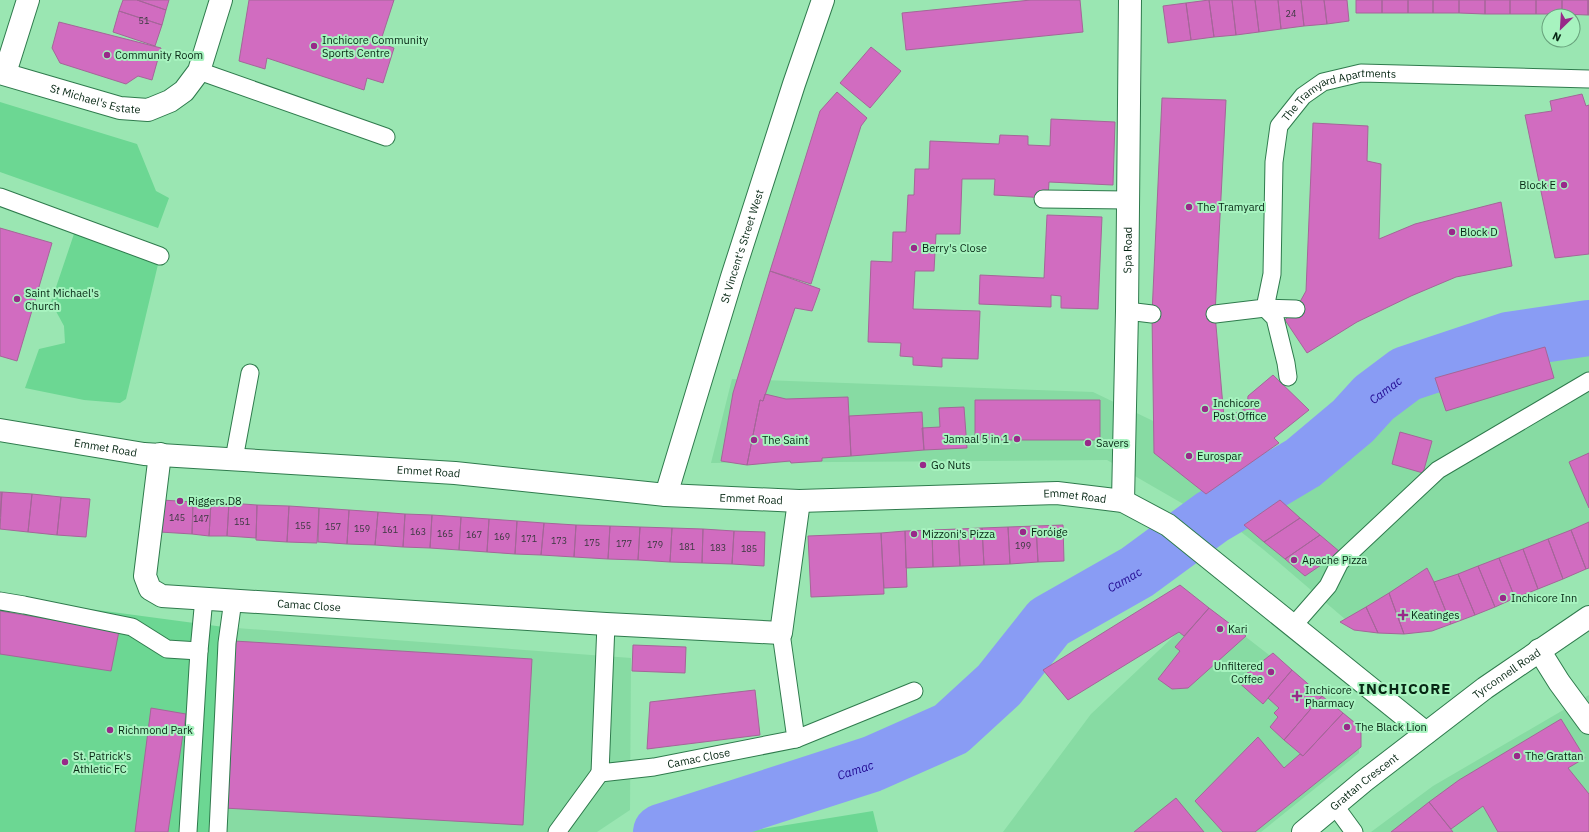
<svg xmlns="http://www.w3.org/2000/svg" width="1589" height="832" font-family="'IBM Plex Sans',sans-serif">
<style>
.built{fill:#87dba3}
.green{fill:#6cd793}
.lines{fill:none;stroke-linecap:round;stroke-linejoin:round}
.river{stroke:#899cf4;stroke-width:56}
.building{fill:#d16cc0;stroke:#a46698}
.lane-casing{stroke:#2f7b4d;stroke-width:19}
.street-casing{stroke:#2f7b4d;stroke-width:24}
.secondary-casing{stroke:#2f7b4d;stroke-width:24}
.lane{stroke:#fff;stroke-width:17}
.street{stroke:#fff;stroke-width:22}
.secondary{stroke:#fff;stroke-width:22}
.poi-dot{fill:#982989;stroke:#a7f3bf;stroke-width:1.5}
.labels{text-anchor:middle;dominant-baseline:central;stroke-width:4;stroke-linejoin:round;paint-order:stroke}
.number-label{font-size:9px;fill:#3a383f}
.poi-label{font-size:11px;fill:#072714;stroke:#a7f3bf;text-anchor:start}
.street-label{font-size:11px;fill:#072714;stroke:#a7f3bf}
.water-label{font-size:12px;font-style:italic;fill:#200790;stroke:#a7f3bf}
.district-label{font-size:15px;font-weight:bold;letter-spacing:1px;fill:#072714;stroke:#a7f3bf}
</style>
<rect width="100%" height="100%" fill="#9ae6b2"/>
<path class="built" d="M1589,341V565L1471,612L1359,631L1264,550L1207,505L1192,509L1107,460L711,463L732,379L1093,392L1288,486L1429,376L1548,344Z
M1206,606L1359,725V753L1261,832H1003L1091,714Z
M224,627L631,658L630,810L597,832H215Z
M1589,695V832H1371L1433,786Z"/>
<path class="green" d="M0,102L137,144L156,191L169,198L158,228L0,172Z
M77,225L160,256L126,399L120,403L84,400L25,388L39,349L65,343L64,326L51,302Z
M0,597L224,627L215,832H0Z
M873,811L878,832H744Z"/>
<g class="lines">
<path class="river" id="s1" d="M661,832L872,764L951,729L999,685L1049,622L1137,572L1212,517L1303,463L1353,421L1374,398L1406,374L1508,340L1589,328"/>
</g>
<path class="building" d="M123,0H137L166,10L162,25L119,11Z
M137,0H169L166,10Z
M249,0H394L380,43L394,48L383,83L367,78L364,90L267,58L265,69L239,61Z
M1031,0H1080L1083,32L906,50L902,13Z
M1209,0L1214,37L1191,40L1186,3Z
M1209,0H1232L1236,35L1214,37Z
M1232,0H1255L1259,32L1236,35Z
M1255,0H1278L1281,29L1259,32Z
M1278,0H1301L1304,26L1281,29Z
M1301,0H1324L1327,24L1304,26Z
M1324,0H1347L1349,21L1327,24Z
M1356,0H1382V13H1356Z
M1382,0H1408V13H1382Z
M1408,0H1433V13H1408Z
M1433,0H1459V13H1433Z
M1459,0H1485V14L1459,13Z
M1485,0H1510V14H1485Z
M1510,0H1536V14H1510Z
M1536,0H1562V14H1536Z
M1562,0H1588V15L1562,14Z
M1588,0H1589V15H1588Z
M1186,3L1191,40L1168,43L1163,6Z
M119,11L162,25L155,46L113,32Z
M59,22L161,48L152,80L138,76L126,84L60,63L52,48Z
M871,47L901,71L870,108L840,83Z
M837,92L867,118L861,126L811,284L770,271L820,111Z
M1582,94L1586,106L1589,105V254L1555,258L1525,115L1552,111L1550,101Z
M1162,98L1226,100L1215,314L1224,418L1247,408L1248,396L1273,375L1309,410L1274,438L1279,443L1206,494L1154,453L1152,314Z
M1051,119L1115,122L1113,185L1049,182L1048,198L994,195L995,179H962L960,234H936L934,271H915L913,309L980,311L978,359L942,358V367L913,365V357L900,356L901,343L868,342L871,261L892,262L893,232H906L908,195H914L915,169H929L930,141L999,144L1000,135L1028,136V145L1050,146Z
M1313,123L1368,126L1367,161L1381,164L1379,239L1415,224L1501,202L1512,266L1456,277L1411,296L1357,322L1307,353L1285,320L1296,309L1306,291Z
M1047,215L1102,217L1098,309L1061,308V296L1051,295V307L979,304L980,275L1044,278Z
M0,228L52,243L17,361L0,356Z
M770,271L820,289L812,311L795,308L763,401L760,400L747,465L721,461L733,393Z
M1545,347L1554,378L1446,411L1435,378Z
M765,394L786,399L848,397L851,456L822,458V461L791,463L790,461L747,465L760,400L763,401Z
M975,400H1100V440H975Z
M964,407L967,448L924,450L922,428L940,427L939,408Z
M922,412L924,450L851,456L849,416Z
M1400,432L1432,441L1423,473L1392,464Z
M1589,453V508L1569,462Z
M0,492H2L0,517Z
M2,492L32,494L28,532L0,529Z
M32,494L61,497L57,535L28,532Z
M61,497L90,499L86,537L57,535Z
M162,500L193,502L192,534L160,532Z
M1280,500L1300,518L1264,542L1244,525Z
M193,502H211L209,536L192,534Z
M211,502L229,503L227,536H209Z
M229,503L257,505L256,538L227,536Z
M257,505L289,506L287,542L256,540Z
M289,506L319,508L317,543L287,542Z
M319,508L349,510L347,544L318,542Z
M349,510L378,512L375,545L347,544Z
M378,512L405,514L403,547L375,545Z
M405,514L432,515L430,548L403,547Z
M432,515L461,517L459,550L430,548Z
M461,517L489,519L487,552L459,550Z
M1300,518L1320,535L1285,559L1264,542Z
M489,519L517,521L515,554L487,552Z
M517,521L544,523L541,555L515,554Z
M1589,522V568L1586,569L1571,530Z
M544,523L576,525L574,557L541,555Z
M576,525L610,526L608,559L574,557Z
M1063,525L1064,561L1038,562L1036,526Z
M610,526L640,527L638,560L608,559Z
M1036,526L1038,562L1010,564L1008,527Z
M640,527L672,528L670,562L638,560Z
M1008,527L1010,564L984,565L982,528Z
M672,528L703,529L702,563L670,562Z
M982,528L984,565L960,566L958,529Z
M703,529L734,531L732,564L702,563Z
M958,529L960,566L933,567L932,530Z
M932,530L933,567L906,568L905,531Z
M1571,530L1586,569L1563,579L1548,539Z
M734,531L765,532L764,566L732,564Z
M905,531L907,587L884,588L881,533Z
M881,533L884,594L811,597L808,536Z
M1320,535L1340,552L1305,576L1285,559Z
M1548,539L1563,579L1538,589L1523,549Z
M1523,549L1538,589L1515,598L1499,558Z
M1499,558L1515,598L1495,607L1478,566Z
M1478,566L1495,607L1475,615L1458,574Z
M1427,568L1434,582L1451,624L1432,631L1404,634L1389,593Z
M1458,574L1475,615L1451,624L1434,582Z
M1180,585L1209,608L1184,636L1179,632L1068,700L1043,670Z
M1389,593L1404,634L1378,633L1366,607Z
M1366,607L1378,633L1354,630L1340,622Z
M1209,608L1246,636L1188,688L1172,689L1158,679L1180,651L1175,647Z
M0,611L119,631L111,671L0,654Z
M234,641L532,659L523,825L224,808Z
M633,645L686,647L685,673L632,671Z
M1273,653L1292,670L1263,704L1237,681Z
M1292,670L1322,696L1284,740L1270,727L1278,717L1274,713L1279,708L1268,698Z
M755,690L760,735L647,749L650,702Z
M1322,696L1343,713L1303,756L1284,740Z
M151,708L186,714L168,832H135Z
M1343,713L1361,728V747L1255,832H1223L1195,801L1258,737L1284,768L1300,754L1303,756Z
M1561,719L1585,758L1568,768L1589,794V832H1498L1483,806L1451,829L1429,802L1459,780Z
M1176,798L1204,832H1134L1156,814Z
M1429,802L1453,832H1391Z"/>
<g class="lines">
<g class="lane-casing">
<g id="lane">
<path d="M199,71L386,137"/>
<path d="M0,197L160,256"/>
<path d="M1043,199L1128,200"/>
<path d="M1265,308L1275,318L1286,363L1288,377"/>
<path d="M1265,308L1296,309"/>
<path d="M1127,311L1152,314"/>
<path id="s2" d="M1215,314L1265,308L1272,274L1274,162L1279,126L1303,96L1323,82L1361,73L1589,79"/>
<path d="M234,459L250,373"/>
<path d="M0,601L24,605L132,627L167,649L199,651"/>
<path id="s3" d="M606,624L600,773L654,767L796,739L781,633"/>
<path d="M1293,626L1328,586L1340,562L1438,470L1589,381"/>
<path d="M796,739L914,691"/>
<path d="M1335,806L1354,832"/>
<path d="M188,832L199,651L204,598"/>
<path d="M218,832L227,643L233,600"/>
<path d="M557,832L600,773"/>
</g>
</g>
<g class="street-casing">
<g id="street">
<path id="s4" d="M0,73L120,108L148,110L170,101L184,91L199,71L221,0"/>
<path d="M5,73L28,0"/>
<path id="s5" d="M160,454L145,576L150,589L162,596L606,624L781,633L799,501"/>
<path id="s6" d="M666,495L732,277L794,84L823,0"/>
<path id="s7" d="M1123,501L1127,311L1130,0"/>
<path d="M1539,650L1559,682L1589,723"/>
</g>
</g>
<g class="secondary-casing">
<g id="secondary">
<path id="s8" d="M0,430L144,454L455,473L666,495L799,501L1057,493L1123,501L1168,525L1426,733"/>
<path id="s9" d="M1303,832L1364,781L1485,688L1589,617"/>
</g>
</g>
<use href="#lane" class="lane"/>
<use href="#street" class="street"/>
<use href="#secondary" class="secondary"/>
</g>
<g class="poi-dot">
<circle cx="314" cy="46" r="4"/>
<circle cx="107" cy="55" r="4"/>
<circle cx="1564" cy="185" r="4"/>
<circle cx="1189" cy="207" r="4"/>
<circle cx="1452" cy="232" r="4"/>
<circle cx="914" cy="248" r="4"/>
<circle cx="17" cy="299" r="4"/>
<circle cx="1205" cy="409" r="4"/>
<circle cx="1017" cy="439" r="4"/>
<circle cx="754" cy="440" r="4"/>
<circle cx="1088" cy="443" r="4"/>
<circle cx="1189" cy="456" r="4"/>
<circle cx="923" cy="465" r="4"/>
<circle cx="180" cy="501" r="4"/>
<circle cx="1023" cy="532" r="4"/>
<circle cx="914" cy="534" r="4"/>
<circle cx="1294" cy="560" r="4"/>
<circle cx="1503" cy="598" r="4"/>
<path d="M1401 609h4v4h4v4h-4v4h-4v-4h-4v-4h4z"/>
<circle cx="1220" cy="629" r="4"/>
<circle cx="1271" cy="672" r="4"/>
<path d="M1295 690h4v4h4v4h-4v4h-4v-4h-4v-4h4z"/>
<circle cx="1347" cy="727" r="4"/>
<circle cx="110" cy="730" r="4"/>
<circle cx="1517" cy="756" r="4"/>
<circle cx="65" cy="762" r="4"/>
</g>
<g class="labels">
<g class="number-label">
<text x="1291" y="13">24</text>
<text x="144" y="20">51</text>
<text x="177" y="517">145</text>
<text x="201" y="518">147</text>
<text x="242" y="521">151</text>
<text x="303" y="525">155</text>
<text x="333" y="526">157</text>
<text x="362" y="528">159</text>
<text x="390" y="529">161</text>
<text x="418" y="531">163</text>
<text x="445" y="533">165</text>
<text x="474" y="534">167</text>
<text x="502" y="536">169</text>
<text x="529" y="538">171</text>
<text x="559" y="540">173</text>
<text x="592" y="542">175</text>
<text x="624" y="543">177</text>
<text x="655" y="544">179</text>
<text x="1023" y="545">199</text>
<text x="687" y="546">181</text>
<text x="718" y="547">183</text>
<text x="749" y="548">185</text>
</g>
<g class="poi-label">
<text x="322" y="40">Inchicore Community<tspan x="322" dy="13">Sports Centre</tspan></text>
<text x="115" y="55">Community Room</text>
<text x="1556" y="185" text-anchor="end">Block E</text>
<text x="1197" y="207">The Tramyard</text>
<text x="1460" y="232">Block D</text>
<text x="922" y="248">Berry's Close</text>
<text x="25" y="293">Saint Michael's<tspan x="25" dy="13">Church</tspan></text>
<text x="1213" y="403">Inchicore<tspan x="1213" dy="13">Post Office</tspan></text>
<text x="1009" y="439" text-anchor="end">Jamaal 5 in 1</text>
<text x="762" y="440">The Saint</text>
<text x="1096" y="443">Savers</text>
<text x="1197" y="456">Eurospar</text>
<text x="931" y="465">Go Nuts</text>
<text x="188" y="501">Riggers.D8</text>
<text x="1031" y="532">Foróige</text>
<text x="922" y="534">Mizzoni's Pizza</text>
<text x="1302" y="560">Apache Pizza</text>
<text x="1511" y="598">Inchicore Inn</text>
<text x="1411" y="615">Keatinges</text>
<text x="1228" y="629">Kari</text>
<text x="1263" y="666" text-anchor="end">Unfiltered<tspan x="1263" dy="13">Coffee</tspan></text>
<text x="1305" y="690">Inchicore<tspan x="1305" dy="13">Pharmacy</tspan></text>
<text x="1355" y="727">The Black Lion</text>
<text x="118" y="730">Richmond Park</text>
<text x="73" y="756">St. Patrick's<tspan x="73" dy="13">Athletic FC</tspan></text>
<text x="1525" y="756">The Grattan</text>
</g>
<g class="street-label">
<text stroke="none"><textPath href="#s4" startOffset="99">St Michael's Estate</textPath></text>
<text stroke="none"><textPath href="#s2" startOffset="306">The Tramyard Apartments</textPath></text>
<text stroke="none"><textPath href="#s6" startOffset="260">St Vincent's Street West</textPath></text>
<text stroke="none"><textPath href="#s7" startOffset="251">Spa Road</textPath></text>
<text stroke="none"><textPath href="#s8" startOffset="107">Emmet Road</textPath></text>
<text stroke="none"><textPath href="#s8" startOffset="431">Emmet Road</textPath></text>
<text stroke="none"><textPath href="#s8" startOffset="1079">Emmet Road</textPath></text>
<text stroke="none"><textPath href="#s8" startOffset="755">Emmet Road</textPath></text>
<text stroke="none"><textPath href="#s5" startOffset="298">Camac Close</textPath></text>
<text stroke="none"><textPath href="#s9" startOffset="258">Tyrconnell Road</textPath></text>
<text stroke="none"><textPath href="#s3" startOffset="249">Camac Close</textPath></text>
<text stroke="none"><textPath href="#s9" startOffset="79">Grattan Crescent</textPath></text>
</g>
<g class="water-label">
<text stroke="none"><textPath href="#s1" startOffset="864">Camac</textPath></text>
<text stroke="none"><textPath href="#s1" startOffset="540">Camac</textPath></text>
<text stroke="none"><textPath href="#s1" startOffset="204">Camac</textPath></text>
</g>
<g class="district-label">
<text x="1405" y="688">INCHICORE</text>
</g>
</g>
<g transform="translate(1561 28) rotate(205)"><circle r="19" fill="#a7f3bf" stroke="#67a17b"/>
<path d="M0-3L7 15L0 10L-7 15Z" fill="#982989"/>
<text y="-6" font-size="11" font-weight="bold" text-anchor="middle" fill="#072714">N</text>
</g>
</svg>
